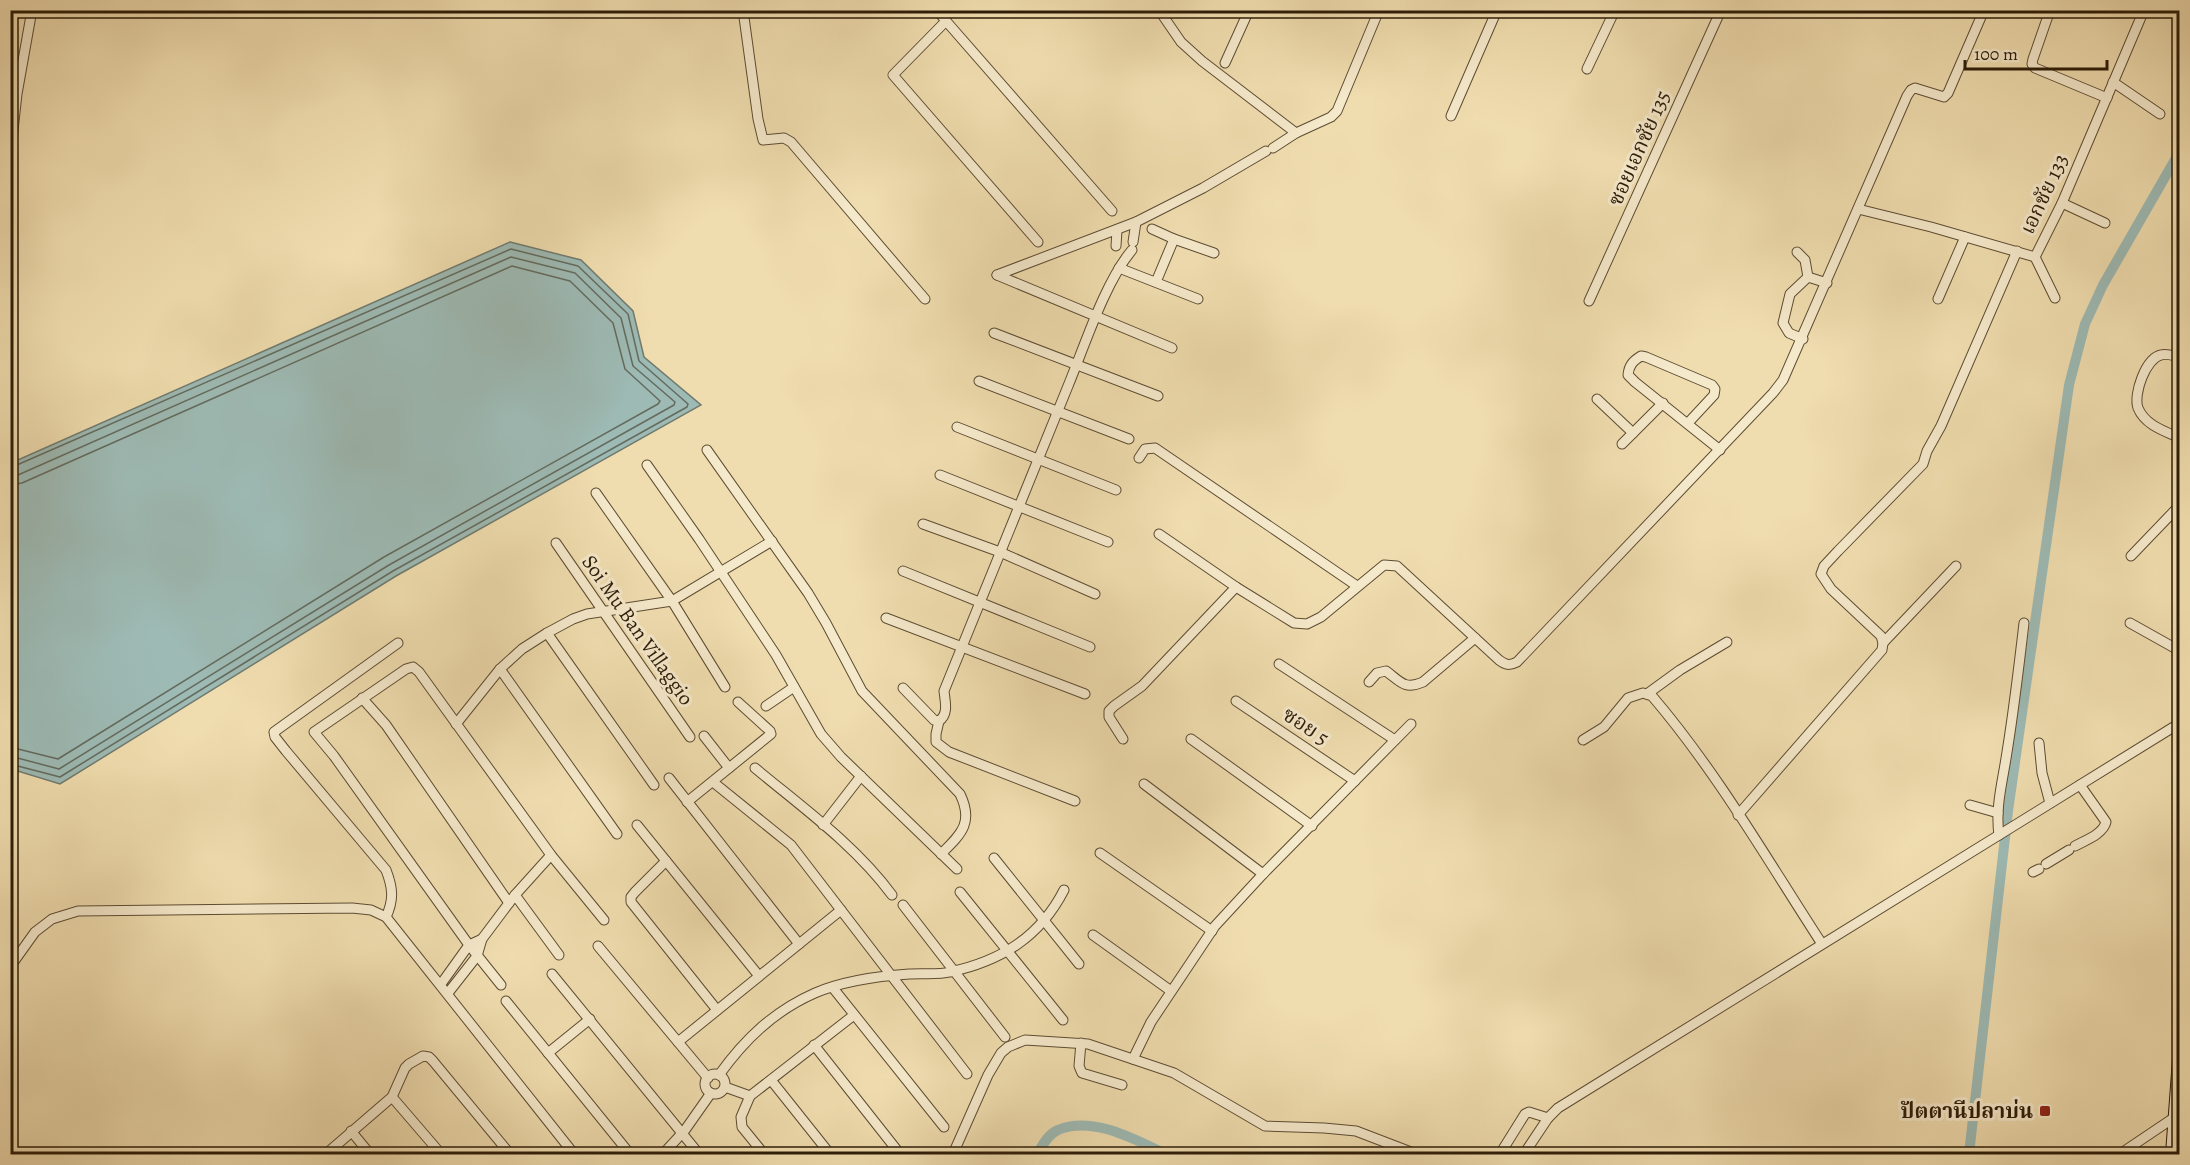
<svg xmlns="http://www.w3.org/2000/svg" width="2190" height="1165" font-family="Alegreya,'Noto Serif Thai',serif">
<style>
.water{fill:#9dbab4;stroke:#707b6f;stroke-width:1.5}
.lines{fill:none;stroke-linecap:round;stroke-linejoin:round}
.shore{stroke:#646b5e;stroke-width:1.5}
.canal{stroke:#9dbab4;stroke-width:10}
.street-casing{stroke:#5d4c32;stroke-width:11}
.secondary-casing{stroke:#2c1c08;stroke-width:16}
.street{stroke:#f5e9cb;stroke-width:9}
.secondary{stroke:#f5e9cb;stroke-width:14}
.poi-dot{fill:#8f2418;stroke:#f5e9cb;stroke-width:2}
.labels{text-anchor:middle;stroke-width:6;stroke-linejoin:round;paint-order:stroke}
.street-label{font-size:21px;fill:#2c1c08;stroke:#f5e9cb}
.poi-label{font-size:21px;font-weight:bold;fill:#2c1c08;stroke:#f5e9cb;text-anchor:end}
</style>
<rect width="100%" height="100%" fill="#f0ddaf"/>
<filter id="stains"><feTurbulence type="fractalNoise" baseFrequency=".00333" numOctaves="4"/><feColorMatrix values="0 0 0 0 .2 0 0 0 0 .09 0 0 0 0 .02 0 0 0 .5 -.17"/></filter>
<radialGradient id="worn" r=".72"><stop offset=".6" stop-color="#630" stop-opacity="0"/><stop offset="1" stop-color="#630" stop-opacity=".3"/></radialGradient>
<polygon class="water" points="510,242 581,260 633,311 644,357 701,405 396,576 60,784 11,769 11,463"/>
<g class="lines">
<g class="shore">
<polyline points="10,468 511,249 578,266 628,314 639,361 688,404 687,407 393,571 60,777 10,764"/>
<polyline points="10,476 18,475 511,257 575,273 621,318 633,366 675,402 674,405 389,565 59,769 10,756"/>
<polyline points="10,485 22,483 512,266 570,281 613,323 625,369 660,401 658,404 384,557 58,759 10,747"/>
</g>
<g class="canal">
<path d="M1037,1154c5,-8 11,-20 21,-24 34,-15 78,10 108,24"/>
<polyline points="1969,1154 2008,811 2069,385 2085,324 2103,285 2180,151"/>
</g>
<defs>
<g id="street">
<polyline points="743,10 758,119 763,140 784,138 791,142 925,299"/>
<polyline points="937,10 946,21"/>
<polyline points="1159,10 1181,42 1202,61 1296,133"/>
<polyline points="2049,13 2033,59 2032,64 2035,68 2107,98"/>
<polyline points="1225,63 1249,10"/>
<polyline points="1587,69 1615,10"/>
<polyline points="2113,82 2160,114"/>
<polyline points="1451,116 1497,10"/>
<polyline points="1273,148 1296,133 1331,117 1337,111 1379,10"/>
<polyline points="10,158 17,94 32,10"/>
<polyline points="2062,203 2105,223"/>
<polyline points="1858,209 1931,227 2035,257"/>
<polyline points="1152,229 1174,239"/>
<polyline points="1038,242 893,75 946,21 1112,211"/>
<polyline points="1133,242 1136,222"/>
<polyline points="1116,246 1117,230"/>
<polyline points="1797,252 1805,260 1808,277"/>
<polyline points="2035,257 2062,203 2144,10"/>
<polyline points="2035,257 2055,298"/>
<polyline points="1119,268 1198,299"/>
<polyline points="997,275 1136,222 1203,188 1266,151"/>
<polyline points="997,275 1172,348"/>
<polyline points="1156,282 1174,239 1214,253"/>
<polyline points="1938,299 1965,237"/>
<polyline points="1589,301 1721,10"/>
<polyline points="994,333 1158,396"/>
<polyline points="1803,339 1789,333 1783,323 1790,294 1808,277 1827,283"/>
<path d="M2180,357c-6,-1 -14,-4 -19,-2 -15,3 -28,39 -23,53 7,17 26,23 42,30"/>
<polyline points="979,381 1129,439"/>
<polyline points="1597,399 1633,433 1663,403"/>
<path d="M1688,423l26,-28 1,-6 -3,-4 -66,-28 -5,-1c-8,5 -12,9 -13,19l7,7 85,68"/>
<polyline points="957,427 1116,490"/>
<polyline points="1622,444 1633,433"/>
<path d="M707,450l101,143 18,30 36,68 98,103c14,29 1,40 -19,60"/>
<polyline points="1139,458 1145,449 1155,448 1357,586"/>
<polyline points="647,465 699,539 776,655 821,734 841,757 957,869"/>
<polyline points="940,475 1108,542"/>
<polyline points="596,493 672,601 725,687"/>
<polyline points="923,524 1000,552 1095,594"/>
<path d="M1159,534l77,53 58,36 13,1 14,-7 63,-52 13,1 102,94c7,5 10,6 18,2l256,-269 10,-13 124,-284 4,-6 4,-2 29,9 4,-4 36,-83"/>
<polyline points="556,543 690,737"/>
<polyline points="2131,556 2180,505"/>
<polyline points="903,571 1090,647"/>
<polyline points="886,618 1085,694"/>
<polyline points="2130,623 2180,651"/>
<polyline points="547,633 654,785"/>
<polyline points="1883,643 1956,566"/>
<polyline points="1279,664 1395,740"/>
<polyline points="500,669 617,834"/>
<path d="M1369,682l8,-9 9,-2c15,11 18,19 37,11l52,-44"/>
<path d="M903,688l31,32 5,1c10,-7 6,-20 5,-30 41,-102 82,-204 124,-305 17,-41 37,-104 64,-136"/>
<polyline points="1647,694 1680,670 1727,642"/>
<polyline points="362,698 386,725 509,903"/>
<polyline points="1236,701 1355,781"/>
<polyline points="766,706 794,687"/>
<polyline points="939,721 936,734 936,742 949,752 1075,801"/>
<polyline points="456,724 500,669 522,649 547,633 573,619 587,614 672,601 772,541"/>
<polyline points="704,736 729,768"/>
<polyline points="1123,739 1109,717 1109,711 1114,706 1142,686 1236,587"/>
<polyline points="1191,739 1312,826"/>
<path d="M1583,740l21,-13 24,-29 15,-5 9,3c65,76 116,165 170,248"/>
<polyline points="2039,743 2042,773 2050,803"/>
<path d="M755,768c48,40 100,77 137,127"/>
<polyline points="669,778 799,944"/>
<polyline points="713,782 791,845 967,1074"/>
<polyline points="1144,784 1263,874"/>
<polyline points="687,802 771,734 770,731 738,702"/>
<polyline points="1970,805 1998,813"/>
<polyline points="1738,815 1882,650 1883,643 1881,636 1831,589 1821,574 1824,566 1838,551 1923,464 1927,451 1941,426 2017,251"/>
<polyline points="637,825 759,976"/>
<polyline points="823,825 861,776"/>
<path d="M1999,835c-4,-28 4,-55 8,-83 7,-43 12,-86 17,-129"/>
<path d="M2075,846c11,-6 28,-12 31,-24l-26,-37"/>
<polyline points="1100,853 1212,931"/>
<polyline points="994,858 1079,964"/>
<polyline points="666,861 635,892 631,897 631,902 717,1010"/>
<polyline points="2046,864 2069,850"/>
<polyline points="2033,872 2039,869"/>
<polyline points="960,892 1063,1020"/>
<polyline points="515,895 559,955"/>
<polyline points="903,905 1005,1037"/>
<path d="M386,917c8,-17 7,-29 0,-47l-100,-119 -11,-14 -1,-5 124,-89"/>
<polyline points="1093,935 1171,991"/>
<polyline points="482,939 515,895 551,855"/>
<polyline points="598,946 708,1078"/>
<polyline points="10,967 35,932 52,919 78,911 352,908 371,910 386,917 574,1154"/>
<polyline points="552,974 699,1154"/>
<polyline points="441,984 469,945 482,939 477,956 448,993"/>
<polyline points="501,985 469,945 334,756 314,732 406,669 413,667 419,672 551,855 604,920"/>
<polyline points="833,988 944,1127"/>
<polyline points="506,1001 630,1154"/>
<polyline points="678,1042 841,910"/>
<polyline points="1081,1043 1079,1066 1082,1073 1122,1085"/>
<polyline points="814,1045 900,1154"/>
<polyline points="548,1053 590,1019"/>
<polyline points="1133,1059 1151,1022 1215,926 1263,874 1411,724"/>
<circle cx="715" cy="1084" r="10"/>
<path d="M719,1075c26,-36 55,-64 96,-82 28,-12 64,-17 94,-19 13,-1 29,1 41,-2 51,-11 90,-35 114,-82"/>
<polyline points="771,1080 830,1154"/>
<polyline points="725,1087 750,1096 854,1015"/>
<polyline points="750,1096 741,1117 742,1127 764,1154"/>
<polyline points="392,1097 441,1154"/>
<polyline points="351,1131 370,1154"/>
<polyline points="326,1154 392,1097 405,1068 409,1064 423,1056 429,1057 433,1061 510,1154"/>
<polyline points="663,1154 685,1130 711,1093"/>
<polyline points="953,1154 988,1075 1001,1053 1008,1047 1025,1040 1088,1044 1174,1073 1265,1126 1324,1128 1356,1131 1416,1154"/>
<polyline points="1500,1154 1525,1114 1529,1112 1548,1118"/>
<polyline points="1524,1154 1548,1118 1558,1108 2180,723"/>
<polyline points="2120,1154 2175,1117"/>
</g>
<polyline id="secondary" points="2173,1154 2180,1059"/>
</defs>
<use href="#street" class="street-casing"/>
<use href="#secondary" class="secondary-casing"/>
<use href="#street" class="street"/>
<use href="#secondary" class="secondary"/>
</g>
<rect class="poi-dot" x="2039" y="1105" width="12" height="12" rx="3"/>
<g class="labels">
<g class="street-label">
<text transform="translate(1639 148) rotate(-66)" y="7">ซอยเอกชัย 135</text>
<text transform="translate(2044 194) rotate(-65)" y="7">เอกชัย 133</text>
<text transform="translate(638 630) rotate(55)" y="7">Soi Mu Ban Villaggio</text>
<text transform="translate(1306 726) rotate(34)" y="7">ซอย 5</text>
</g>
<g class="poi-label">
<text x="2033" y="1118">ปัตตานีปลาบ่น</text>
</g>
</g>
<rect width="2190" height="1165" fill="none" stroke="#f0ddaf" stroke-width="36"/>
<rect x="12" y="12" width="2166" height="1141" fill="none" stroke="#2c1c08" stroke-width="3"/>
<rect x="18" y="18" width="2154" height="1129" fill="none" stroke="#2c1c08" stroke-width="1.5"/>
<path d="M1965 60v9h142v-9" fill="none" stroke="#2c1c08" stroke-width="3"/>
<text x="1974" y="60" font-size="18" fill="#2c1c08" stroke="#f5e9cb" stroke-width="4.5" paint-order="stroke">100 m</text>
<rect width="100%" height="100%" filter="url(#stains)"/>
<rect width="100%" height="100%" fill="url(#worn)"/>
</svg>
